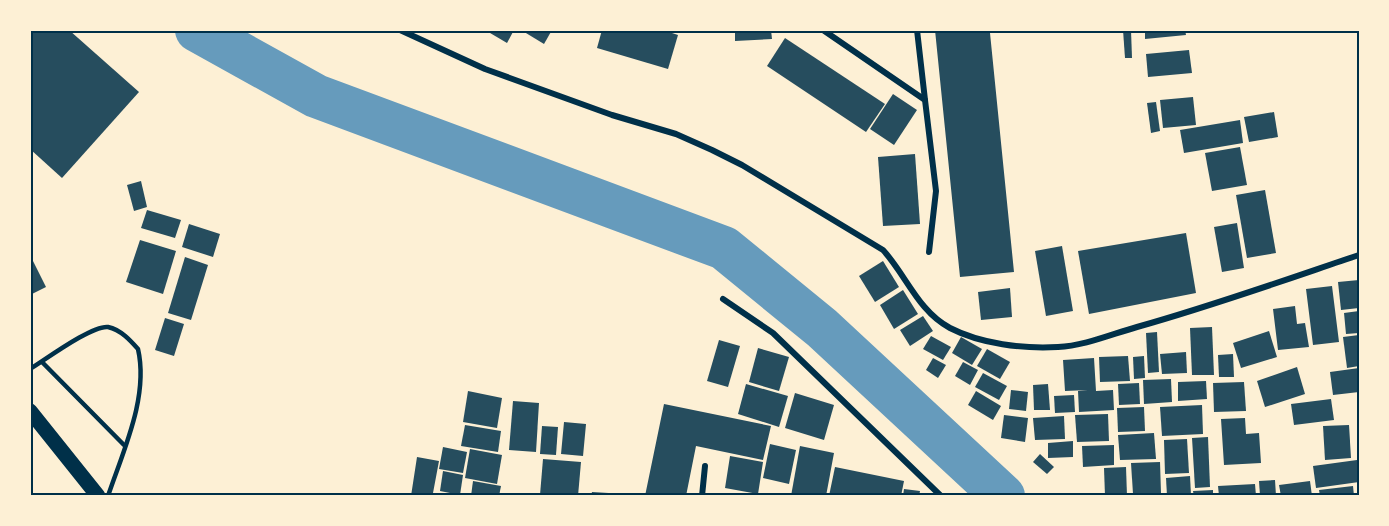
<svg xmlns="http://www.w3.org/2000/svg" width="1389" height="526" font-family="'Alegreya Sans',sans-serif">
<style>
.lines{fill:none;stroke-linecap:round;stroke-linejoin:round}
.river{stroke:#669bbc;stroke-width:44}
.building{fill:#264d5e}
.service{stroke:#003049;stroke-width:4.5}
.minor{stroke:#003049;stroke-width:6}
.primary{stroke:#003049;stroke-width:15}
.neatline{fill:none;stroke:#003049;stroke-width:2}
</style>
<rect width="100%" height="100%" fill="#fdf0d5"/>
<g class="lines">
<polyline class="river" points="197,30 316,96 724,248 822,328 1003,496"/>
</g>
<g class="building">
<polygon points="30,30 69,30 139,92 62,178 30,149"/>
<polygon points="485,30 514,30 507,43"/>
<polygon points="521,30 552,30 544,44"/>
<polygon points="602,30 663,30 678,35 668,69 597,48"/>
<polygon points="735,30 771,30 772,39 735,41"/>
<polygon points="935,30 1006,30 990,33 1014,272 960,277"/>
<polygon points="1123,30 1131,30 1132,58 1125,58"/>
<polygon points="1145,30 1185,30 1186,35 1145,39"/>
<polygon points="785,38 885,104 866,132 767,66"/>
<polygon points="1189,50 1192,73 1148,77 1146,54"/>
<polygon points="893,94 917,110 894,145 870,129"/>
<polygon points="1193,97 1196,125 1163,128 1160,100"/>
<polygon points="1156,102 1160,131 1151,133 1147,103"/>
<polygon points="1274,112 1278,137 1249,142 1244,117"/>
<polygon points="1240,120 1243,143 1184,153 1180,130"/>
<polygon points="1240,147 1247,185 1212,191 1205,153"/>
<polygon points="915,154 920,224 883,226 878,157"/>
<polygon points="141,181 147,207 134,211 127,185"/>
<polygon points="1265,190 1276,253 1247,258 1236,195"/>
<polygon points="147,210 181,220 175,238 141,228"/>
<polygon points="1237,223 1244,268 1222,272 1214,227"/>
<polygon points="189,224 220,234 213,257 182,247"/>
<polygon points="1186,233 1196,293 1089,314 1078,251"/>
<polygon points="140,240 176,251 163,294 126,282"/>
<polygon points="1062,246 1073,311 1046,316 1035,251"/>
<polygon points="30,255 46,287 30,295"/>
<polygon points="185,257 208,265 191,320 168,313"/>
<polygon points="883,261 899,287 875,302 859,276"/>
<polygon points="1359,280 1359,308 1341,310 1338,282"/>
<polygon points="1332,286 1339,342 1313,345 1306,289"/>
<polygon points="1010,288 1012,317 981,320 978,292"/>
<polygon points="903,290 918,314 894,329 880,305"/>
<polygon points="1295,306 1297,324 1305,323 1309,347 1278,350 1273,309"/>
<polygon points="1359,311 1359,333 1346,334 1344,313"/>
<polygon points="923,316 933,331 910,346 900,330"/>
<polygon points="165,318 184,324 174,356 155,350"/>
<polygon points="1212,327 1214,375 1192,375 1190,328"/>
<polygon points="1269,331 1277,357 1241,368 1233,343"/>
<polygon points="1157,332 1159,372 1148,373 1146,333"/>
<polygon points="1359,335 1359,366 1347,368 1343,337"/>
<polygon points="931,336 951,347 943,360 923,349"/>
<polygon points="961,337 982,349 972,365 952,353"/>
<polygon points="719,340 740,346 728,387 707,381"/>
<polygon points="758,348 789,357 779,391 749,382"/>
<polygon points="987,349 1010,362 1000,379 977,366"/>
<polygon points="1186,352 1187,373 1162,374 1160,354"/>
<polygon points="1233,354 1234,377 1219,377 1218,355"/>
<polygon points="1128,356 1130,381 1100,382 1099,357"/>
<polygon points="1144,356 1145,378 1134,379 1133,357"/>
<polygon points="933,358 946,365 938,378 926,370"/>
<polygon points="1094,358 1096,391 1113,390 1114,410 1079,412 1078,391 1088,390 1065,391 1063,360"/>
<polygon points="963,362 978,370 970,385 955,376"/>
<polygon points="1297,367 1305,394 1265,407 1257,381"/>
<polygon points="1359,368 1359,392 1333,395 1330,372"/>
<polygon points="983,373 1007,386 999,400 975,387"/>
<polygon points="1171,379 1172,402 1144,404 1143,380"/>
<polygon points="1206,381 1207,399 1178,401 1178,382"/>
<polygon points="1244,382 1246,411 1214,412 1213,383"/>
<polygon points="1139,383 1140,404 1119,405 1118,384"/>
<polygon points="746,384 788,396 779,427 738,414"/>
<polygon points="1048,384 1050,410 1034,410 1033,385"/>
<polygon points="1011,390 1028,392 1026,411 1009,409"/>
<polygon points="468,391 502,398 497,428 463,422"/>
<polygon points="976,391 1001,406 993,420 968,405"/>
<polygon points="795,393 834,405 824,440 785,428"/>
<polygon points="1074,395 1075,412 1055,413 1054,396"/>
<polygon points="1331,399 1334,420 1294,425 1291,404"/>
<polygon points="513,401 539,403 536,452 509,450"/>
<polygon points="664,404 771,426 763,460 696,446 686,496 645,496"/>
<polygon points="1202,405 1203,434 1162,436 1160,407"/>
<polygon points="1144,407 1145,431 1118,432 1117,408"/>
<polygon points="1108,414 1109,441 1077,442 1075,415"/>
<polygon points="1004,415 1028,418 1025,442 1001,438"/>
<polygon points="1064,416 1065,439 1035,440 1033,418"/>
<polygon points="1245,418 1246,434 1259,433 1261,463 1224,465 1221,419"/>
<polygon points="564,422 586,424 583,456 561,454"/>
<polygon points="465,425 501,431 498,452 461,446"/>
<polygon points="1349,425 1351,458 1325,460 1323,426"/>
<polygon points="542,426 558,427 556,455 540,454"/>
<polygon points="1154,433 1156,459 1120,460 1118,435"/>
<polygon points="1208,437 1210,487 1195,488 1192,438"/>
<polygon points="1187,439 1189,473 1165,474 1164,440"/>
<polygon points="1073,441 1073,457 1048,458 1048,443"/>
<polygon points="770,444 796,450 789,484 763,478"/>
<polygon points="1114,445 1114,465 1083,467 1082,446"/>
<polygon points="800,446 834,453 826,496 791,496"/>
<polygon points="443,447 467,452 463,473 439,469"/>
<polygon points="470,449 502,455 497,484 465,478"/>
<polygon points="1040,454 1054,467 1047,474 1033,462"/>
<polygon points="730,456 763,462 758,494 725,488"/>
<polygon points="417,457 439,461 433,493 441,496 411,496"/>
<polygon points="543,459 581,462 578,496 540,495"/>
<polygon points="1357,460 1359,482 1316,488 1313,466"/>
<polygon points="1160,462 1161,493 1133,494 1131,463"/>
<polygon points="835,467 904,481 901,496 829,496"/>
<polygon points="1126,467 1127,496 1105,496 1104,468"/>
<polygon points="443,471 463,475 460,495 440,491"/>
<polygon points="1190,476 1191,495 1167,496 1166,478"/>
<polygon points="1275,480 1276,496 1260,496 1259,481"/>
<polygon points="473,481 501,486 499,496 471,496"/>
<polygon points="1310,481 1312,496 1281,496 1279,485"/>
<polygon points="1255,484 1256,496 1219,496 1218,486"/>
<polygon points="1353,486 1354,496 1320,496 1319,490"/>
<polygon points="904,489 920,491 919,496 903,496"/>
<polygon points="1213,490 1213,496 1194,496 1193,491"/>
<polygon points="592,492 625,494 625,496 591,496"/>
</g>
<g class="lines">
<g class="service">
<polyline points="42,362 124,445"/>
<path d="M30,369c15,-9 62,-44 78,-42 13,3 22,13 30,22 11,48 -15,102 -30,147"/>
</g>
<g class="minor">
<path d="M400,30l85,39 127,46 64,19 36,16 30,15 141,85c23,25 35,61 67,78 31,16 73,21 108,19 26,-1 54,-13 79,-20 75,-21 148,-47 222,-72"/>
<polyline points="823,30 925,100 936,191 929,252"/>
<polyline points="917,30 925,100"/>
<polyline points="723,299 773,333 941,496"/>
<polyline points="702,496 705,466"/>
</g>
<polyline class="primary" points="30,411 98,496"/>
</g>
<rect width="1389" height="526" fill="none" stroke="#fdf0d5" stroke-width="63"/>
<rect x="32" y="32" width="1326" height="462" class="neatline"/>
</svg>
